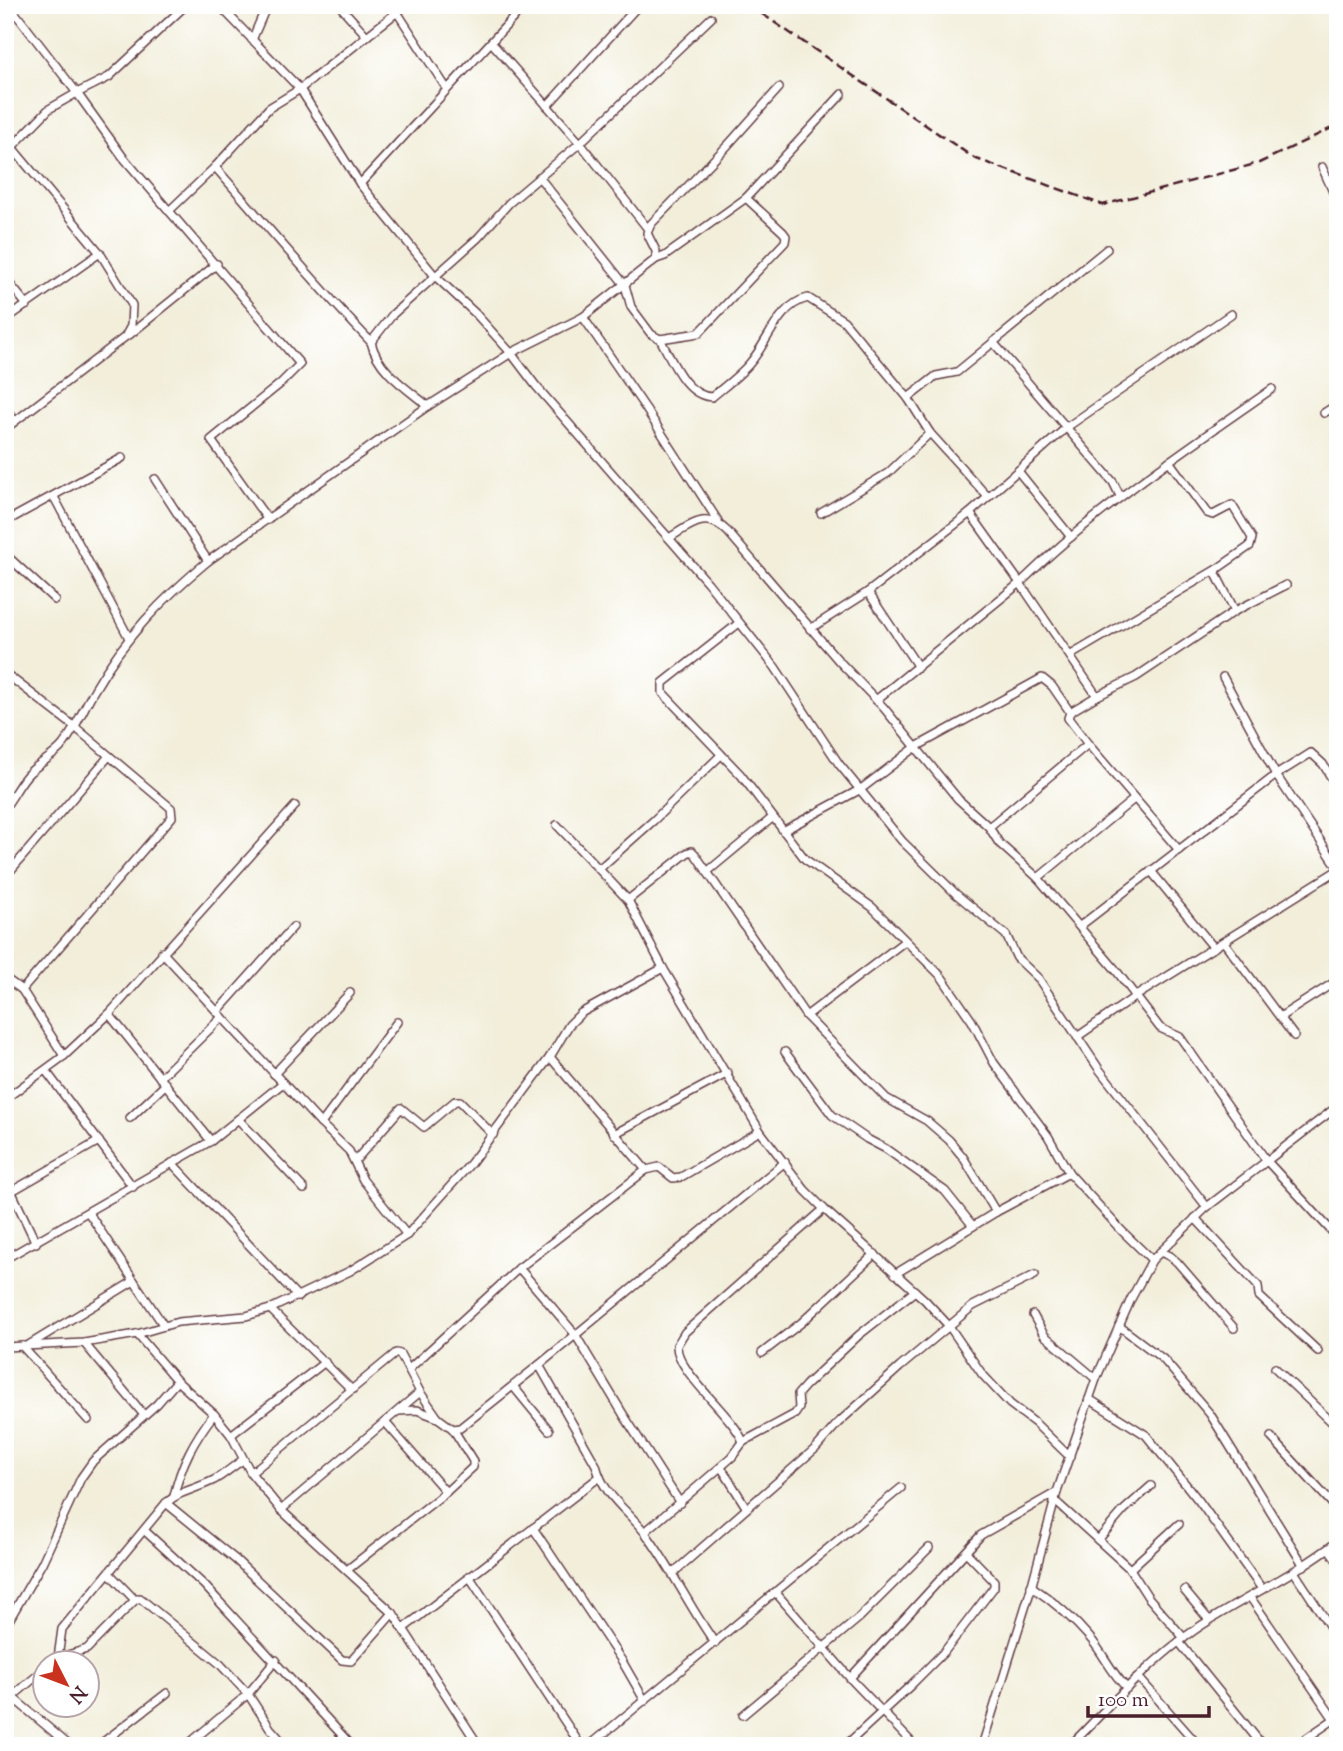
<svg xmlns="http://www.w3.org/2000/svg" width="1343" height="1751" font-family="'Sorts Mill Goudy',serif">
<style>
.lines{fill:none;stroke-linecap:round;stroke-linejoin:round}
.minor-casing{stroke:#633e45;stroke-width:10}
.minor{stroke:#fff;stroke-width:7}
.rail{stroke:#4a1f2b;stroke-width:2.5;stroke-dasharray:10 5;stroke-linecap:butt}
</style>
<rect width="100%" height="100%" fill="#fff"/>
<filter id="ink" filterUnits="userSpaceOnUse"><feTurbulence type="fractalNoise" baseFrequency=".0143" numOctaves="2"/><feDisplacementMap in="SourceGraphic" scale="14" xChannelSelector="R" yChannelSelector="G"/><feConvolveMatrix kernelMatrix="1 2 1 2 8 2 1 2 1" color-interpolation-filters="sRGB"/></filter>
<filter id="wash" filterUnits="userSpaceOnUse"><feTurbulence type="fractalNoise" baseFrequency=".00686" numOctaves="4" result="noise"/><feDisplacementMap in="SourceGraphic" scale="28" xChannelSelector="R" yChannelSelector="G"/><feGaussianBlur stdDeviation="1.57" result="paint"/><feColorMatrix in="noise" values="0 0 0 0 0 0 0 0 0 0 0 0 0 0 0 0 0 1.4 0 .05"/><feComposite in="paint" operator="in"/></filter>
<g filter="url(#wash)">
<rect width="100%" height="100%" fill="#f2eeda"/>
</g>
<g filter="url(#ink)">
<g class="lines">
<defs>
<g id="minor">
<polyline points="9,5 77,93 49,109 12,147"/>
<polyline points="186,5 109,77 77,93 123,157 300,364 280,384 211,440 268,520"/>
<polyline points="219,5 300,89 360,184 435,276 476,314 511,353 536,386 708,583 775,667 839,764 902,841 956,894 1006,935 1017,958 1038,978 1099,1069 1207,1207"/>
<polyline points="339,5 367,36"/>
<polyline points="397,12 447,89"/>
<polyline points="252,40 267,5"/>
<polyline points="491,42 580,143 648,229"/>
<polyline points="547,106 637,7"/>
<polyline points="5,139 100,253 132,305 131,326 125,337 5,429"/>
<path d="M215,167c52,59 102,119 156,175"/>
<polyline points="1322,167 1338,203"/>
<polyline points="539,177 625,285 631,307 651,334 660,339 699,333 785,242 786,236 783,232 746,198"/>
<polyline points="360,184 515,16"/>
<polyline points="169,211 215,167 269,108 300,89 406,5"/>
<polyline points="656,259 665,256 746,198 842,94"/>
<polyline points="5,278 27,305"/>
<polyline points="583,317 656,259 656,251 647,233 651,224 728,145 779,88"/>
<polyline points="5,320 100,253"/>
<polyline points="129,335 217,264"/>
<path d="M660,339c12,21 25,57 52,58 13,-11 28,-22 38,-34 19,-22 28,-58 58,-65l36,23 64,77 22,35 58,64"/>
<polyline points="993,342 1113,482 1120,496"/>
<polyline points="908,398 936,376 957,372 1107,249"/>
<path d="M428,406c-22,-18 -50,-35 -57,-64l22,-28 85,-76 31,-35 71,-60 131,-125"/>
<polyline points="5,409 15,421"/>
<polyline points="1324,413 1338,404"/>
<polyline points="1169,461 1207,513 1213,515 1232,505 1252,538 1250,546 1217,569 1216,574 1235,611"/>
<polyline points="1018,471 1071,537"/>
<polyline points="155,479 208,561"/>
<polyline points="54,497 129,638"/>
<polyline points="821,513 888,473 930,433"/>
<polyline points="5,522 122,458"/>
<path d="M669,538c22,-13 37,-28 59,-6l110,128 46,48 74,91 31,28 10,16 39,35 77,91 45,59 20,9 86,123 72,78"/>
<polyline points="5,554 55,600"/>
<polyline points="868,592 918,667"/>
<polyline points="739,623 663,683 663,693 741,775 805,859 872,907 941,976 972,1021 994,1063 1048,1136 1069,1173 1122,1231 1152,1260"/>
<polyline points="810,629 868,592 970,513 1067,427 1231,314"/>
<polyline points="1071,655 1217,569"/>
<polyline points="5,673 75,727 171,808 172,817 22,990 64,1056"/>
<polyline points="1223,677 1276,775 1338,867"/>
<path d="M1097,696l-77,-113c77,-75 165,-133 252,-194"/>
<polyline points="876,700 1020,583 970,513"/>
<polyline points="1070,712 1097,696 1136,677 1235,611 1286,585"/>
<polyline points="1088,744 1179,850"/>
<path d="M5,807c9,-11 15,-26 25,-35 11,-10 24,-16 33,-27 13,-17 21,-38 32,-56 30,-52 67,-90 113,-128l220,-155 83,-53 72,-36 63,92 72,112"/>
<polyline points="557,825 628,900 663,968 760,1131 805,1190 824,1209 925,1300 949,1326 982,1374 1010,1404 1035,1423 1070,1457"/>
<polyline points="783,831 861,789 916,747 1042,678 1052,686 1070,712 1068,718 1088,744 989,827"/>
<polyline points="600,868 653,821 721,755"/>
<polyline points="1151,871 1214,948"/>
<polyline points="707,872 772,818"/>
<polyline points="5,877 109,756"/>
<polyline points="1038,878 1134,799"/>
<polyline points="628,900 687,853 692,851 695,854 806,1016 886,1098 927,1121 949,1140 963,1157 996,1212"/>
<polyline points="1080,926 1276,775 1311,753 1323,764 1338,789"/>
<polyline points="1224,942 1294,1036"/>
<polyline points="162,952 321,1124 349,1151 363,1180 407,1235"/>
<polyline points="5,978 22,990"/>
<polyline points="217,1012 293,927"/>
<polyline points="109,1014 211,1141"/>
<polyline points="806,1016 905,941"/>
<polyline points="1280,1017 1338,980"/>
<polyline points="1077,1037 1136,996 1338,870"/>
<polyline points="785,1052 832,1115 867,1139 886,1149 945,1191 973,1226"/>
<polyline points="550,1057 646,1170"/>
<polyline points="46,1071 133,1187"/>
<polyline points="274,1074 350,993"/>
<polyline points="160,1078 222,1017"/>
<polyline points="5,1099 64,1056 109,1014 295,806"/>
<polyline points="1330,1112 1338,1121"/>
<polyline points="130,1118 166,1084"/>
<polyline points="238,1119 304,1189"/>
<polyline points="321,1124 397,1022"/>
<polyline points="614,1134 728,1073"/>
<polyline points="355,1161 401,1108 424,1127 455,1101 460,1101 493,1135"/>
<polyline points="172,1163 298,1297"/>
<polyline points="5,1178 36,1243"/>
<polyline points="12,1191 99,1141"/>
<polyline points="88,1212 164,1326"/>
<polyline points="1195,1218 1258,1286 1259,1296 1318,1351"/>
<polyline points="1160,1252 1170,1256 1177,1262 1234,1328"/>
<polyline points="5,1259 211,1141 283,1083"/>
<polyline points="519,1268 575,1334 623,1414 680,1503"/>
<polyline points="895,1274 996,1212 1069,1173"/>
<polyline points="270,1309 352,1390"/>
<polyline points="1033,1315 1044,1335 1096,1379"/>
<polyline points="1119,1326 1163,1359 1210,1414 1304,1566"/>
<polyline points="137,1334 177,1381 214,1414 231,1435 251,1473 281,1510 393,1613 479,1746"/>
<polyline points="84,1343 144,1415"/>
<polyline points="22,1346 88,1420"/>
<polyline points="27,1346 134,1281"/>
<polyline points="5,1347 84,1343 137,1334 178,1322 246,1316 270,1309 350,1271 407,1235 471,1163 550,1057 569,1025 581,1013 663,968"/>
<polyline points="762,1353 801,1323 875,1254"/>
<path d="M539,1365l57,100c8,32 31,44 50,69 26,35 44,74 69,109"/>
<polyline points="1275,1368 1338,1428"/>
<polyline points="409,1369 519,1268 646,1170 659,1167 673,1178 681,1177 760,1131"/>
<polyline points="513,1386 549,1430"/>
<polyline points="1089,1399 1146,1435 1199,1501 1262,1589"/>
<polyline points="399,1411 417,1410 438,1418"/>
<polyline points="385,1422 446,1492"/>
<polyline points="453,1429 460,1428 539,1365 785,1162"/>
<polyline points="231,1435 325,1362"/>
<polyline points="1271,1437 1338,1510"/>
<path d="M743,1442c-8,-25 -68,-71 -66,-97l8,-13 139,-123"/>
<polyline points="721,1467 746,1507"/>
<polyline points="251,1473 396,1353 400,1354 420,1392 438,1418 453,1429 473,1461 473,1467 446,1492 347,1570"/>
<path d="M174,1496c7,-32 20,-56 40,-82"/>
<polyline points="1054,1500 1130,1569 1148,1597 1184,1638"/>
<polyline points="166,1503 236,1560 342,1660 351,1661 393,1613"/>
<polyline points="281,1510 420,1392"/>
<polyline points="533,1528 622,1661 645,1701"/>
<polyline points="145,1531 204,1585 352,1746"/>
<polyline points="645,1532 732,1457 743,1442 795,1414 799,1408 798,1394 806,1385 859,1335 915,1291"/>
<polyline points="1098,1540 1124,1510 1151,1486"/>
<polyline points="1329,1549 1338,1562"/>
<polyline points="1130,1569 1179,1524"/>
<polyline points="109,1573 135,1600"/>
<polyline points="673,1573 816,1448 838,1423 900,1367 973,1306 1035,1275"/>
<polyline points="1295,1573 1338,1639"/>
<polyline points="469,1576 581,1746"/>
<path d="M1031,1586c22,15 42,32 59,52 14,16 21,35 37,50"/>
<polyline points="1184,1590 1209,1620"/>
<polyline points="776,1593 850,1678 915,1746"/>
<polyline points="1250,1597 1338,1725"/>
<polyline points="5,1627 42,1563 81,1478 93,1461 157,1404 177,1381"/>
<polyline points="404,1628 598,1478"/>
<polyline points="1179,1642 1263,1746"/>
<path d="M58,1658l4,-29 104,-126c15,-13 31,-14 48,-23 10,-5 19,-14 29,-20"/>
<polyline points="51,1664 58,1658 87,1649 135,1600 140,1598 220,1664 248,1694 270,1728 286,1746"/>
<polyline points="850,1678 981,1535 1057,1492"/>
<polyline points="1139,1678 1199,1746"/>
<polyline points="5,1691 70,1746"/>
<polyline points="12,1697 46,1668"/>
<polyline points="743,1715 859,1618 929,1548"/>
<polyline points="98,1746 167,1693"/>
<polyline points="186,1746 248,1694 276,1660"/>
<polyline points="589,1746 901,1488"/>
<polyline points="845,1746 910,1686 944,1652 994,1587 994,1581 966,1552"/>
<polyline points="982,1746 1030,1592 1057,1492 1096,1379 1131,1299 1152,1260 1207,1207 1338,1106"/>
<path d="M1070,1746c42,-43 89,-95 140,-126 43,-27 87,-47 128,-79"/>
<polyline points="1295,1746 1333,1720"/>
</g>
</defs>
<use href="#minor" class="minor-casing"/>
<use href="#minor" class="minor"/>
<polyline class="rail" points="749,5 974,158 1103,205 1259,163 1338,125"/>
</g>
</g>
<rect width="1343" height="1751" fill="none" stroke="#fff" stroke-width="28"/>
<g transform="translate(66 1684) rotate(132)"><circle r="33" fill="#ffffff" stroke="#b7a5aa" stroke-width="2"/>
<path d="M0-5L12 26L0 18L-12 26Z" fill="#c8321e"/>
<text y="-10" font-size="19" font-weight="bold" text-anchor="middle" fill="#4a1f2b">N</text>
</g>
<path d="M1088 1706v10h121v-10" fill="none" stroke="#4a1f2b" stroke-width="3.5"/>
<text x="1098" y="1706" font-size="21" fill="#4a1f2b" stroke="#ffffff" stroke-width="5" paint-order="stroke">100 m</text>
</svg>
